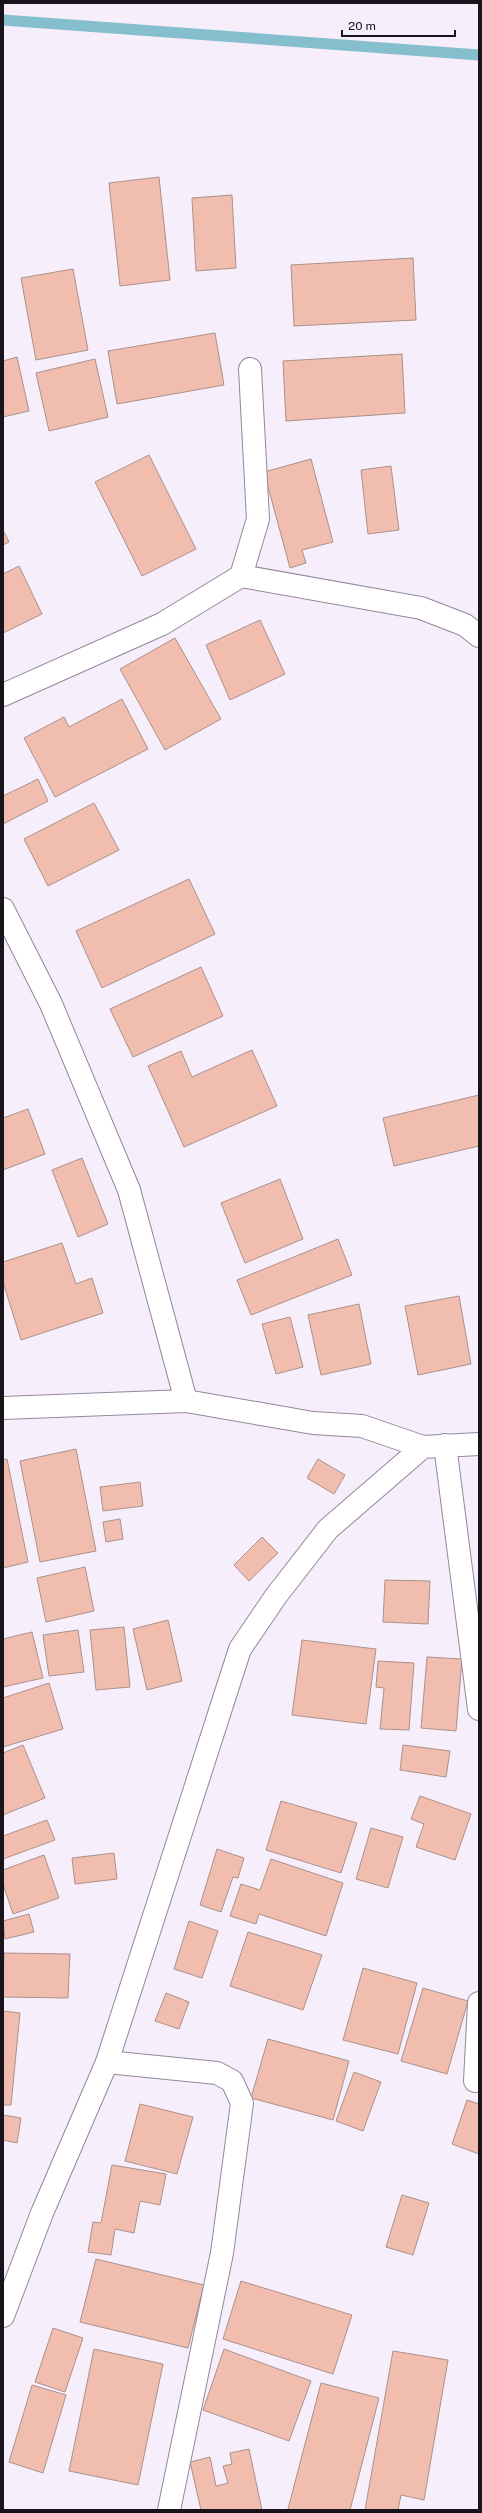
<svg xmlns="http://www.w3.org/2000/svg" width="482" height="2513" font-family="'Public Sans',sans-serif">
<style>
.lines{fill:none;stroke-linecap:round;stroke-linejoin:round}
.stream{stroke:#85becd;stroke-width:11}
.building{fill:#f1bdae;stroke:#ac918a}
.minor-casing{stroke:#94879c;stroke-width:24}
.major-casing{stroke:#94879c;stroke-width:24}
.minor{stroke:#fff;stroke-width:22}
.major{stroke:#fff;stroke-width:22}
</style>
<rect width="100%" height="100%" fill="#f7eefc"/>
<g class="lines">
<polyline class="stream" points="3,20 479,55"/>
</g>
<g class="building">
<polygon points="159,177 170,280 120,286 109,183"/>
<polygon points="232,195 236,268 196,271 192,198"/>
<polygon points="413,258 416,320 294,326 291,265"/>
<polygon points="73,269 88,350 36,360 21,278"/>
<polygon points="215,333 224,385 117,404 108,351"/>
<polygon points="402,354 405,413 286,421 283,361"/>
<polygon points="17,357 29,411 3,417 3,361"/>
<polygon points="95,359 108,417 49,431 36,373"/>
<polygon points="149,455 196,549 142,576 95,482"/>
<polygon points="311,459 333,542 302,550 306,563 290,568 264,472"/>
<polygon points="391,466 399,530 368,534 361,470"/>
<polygon points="3,530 9,542 3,545"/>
<polygon points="19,566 42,614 3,633 3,574"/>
<polygon points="260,620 285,674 230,700 206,645"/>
<polygon points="175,638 221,719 165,750 120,669"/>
<polygon points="122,699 148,749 55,797 24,738 64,717 69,727"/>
<polygon points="38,779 48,801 3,824 3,796"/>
<polygon points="94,803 119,850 48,886 24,839"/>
<polygon points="189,879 215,934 102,988 76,931"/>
<polygon points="201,967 223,1016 133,1057 110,1009"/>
<polygon points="252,1050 277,1106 184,1147 148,1066 181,1051 192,1077"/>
<polygon points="479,1095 479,1146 394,1166 383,1118"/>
<polygon points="28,1109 45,1154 3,1170 3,1118"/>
<polygon points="82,1158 108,1224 78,1237 52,1170"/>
<polygon points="280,1179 303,1239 245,1263 221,1203"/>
<polygon points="338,1239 352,1275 251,1315 237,1280"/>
<polygon points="62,1243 76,1284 92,1278 103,1313 21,1340 3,1282 3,1262"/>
<polygon points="459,1296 471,1364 418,1375 405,1306"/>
<polygon points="359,1304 371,1364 321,1375 308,1315"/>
<polygon points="290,1317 303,1367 276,1374 262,1324"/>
<polygon points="76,1449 96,1551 40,1562 20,1461"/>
<polygon points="7,1459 28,1562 3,1568 3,1460"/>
<polygon points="318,1459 345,1475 334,1494 307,1478"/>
<polygon points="140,1482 143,1506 103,1511 100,1487"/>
<polygon points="120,1519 123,1539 106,1542 103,1522"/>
<polygon points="262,1537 278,1553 249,1581 234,1565"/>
<polygon points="85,1567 94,1611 46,1622 37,1578"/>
<polygon points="385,1580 430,1581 428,1624 383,1622"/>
<polygon points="168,1620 182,1681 147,1690 133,1629"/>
<polygon points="124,1627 130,1687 96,1690 90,1630"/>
<polygon points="78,1630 84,1672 49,1676 43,1635"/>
<polygon points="32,1632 43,1678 3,1687 3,1639"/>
<polygon points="302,1640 376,1649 366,1724 292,1715"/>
<polygon points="427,1657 462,1659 456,1731 421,1728"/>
<polygon points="378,1661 414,1663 409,1730 380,1729 384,1688 376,1687"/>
<polygon points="49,1683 63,1729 3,1747 3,1698"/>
<polygon points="23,1745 45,1798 3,1815 3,1753"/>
<polygon points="403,1745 450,1751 446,1777 400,1770"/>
<polygon points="420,1796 471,1814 455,1860 416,1847 424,1824 411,1819"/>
<polygon points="281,1801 357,1823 341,1873 266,1850"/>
<polygon points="47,1820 55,1840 3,1859 3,1836"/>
<polygon points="371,1828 403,1837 388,1888 356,1879"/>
<polygon points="217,1849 244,1858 238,1878 233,1877 221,1912 200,1905"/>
<polygon points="114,1853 117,1879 75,1884 72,1858"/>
<polygon points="44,1855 59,1898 13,1914 3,1884 3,1870"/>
<polygon points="271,1859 343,1883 326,1936 259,1914 256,1924 230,1916 241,1884 260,1890"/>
<polygon points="29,1914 34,1932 5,1939 3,1921"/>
<polygon points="189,1921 218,1931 202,1978 174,1969"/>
<polygon points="248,1932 322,1955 303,2010 230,1986"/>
<polygon points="4,1953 70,1954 68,1998 3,1997"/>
<polygon points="363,1968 417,1983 398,2054 343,2040"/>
<polygon points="423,1988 468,2001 447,2074 401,2061"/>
<polygon points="166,1993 189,2002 179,2029 155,2021"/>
<polygon points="3,2011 20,2013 11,2105 3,2105"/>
<polygon points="268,2039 349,2061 333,2120 251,2098"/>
<polygon points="354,2072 381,2082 363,2131 336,2121"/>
<polygon points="467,2100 479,2104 479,2154 452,2144"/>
<polygon points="140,2104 193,2117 177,2174 125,2161"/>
<polygon points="3,2115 21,2118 17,2143 3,2140"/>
<polygon points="112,2165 166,2174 160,2205 140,2201 134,2233 115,2229 111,2255 88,2252 93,2222 101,2223"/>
<polygon points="402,2195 429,2203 413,2255 386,2247"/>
<polygon points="96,2259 204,2285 188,2348 80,2322"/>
<polygon points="241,2281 352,2315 333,2374 223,2339"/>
<polygon points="53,2328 83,2338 65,2392 35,2382"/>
<polygon points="94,2349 163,2364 138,2485 69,2471"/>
<polygon points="224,2349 311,2381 289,2441 203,2410"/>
<polygon points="393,2351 448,2360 424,2500 401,2495 398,2510 365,2510"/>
<polygon points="321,2383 379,2398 350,2510 291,2510 288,2509"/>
<polygon points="32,2385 66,2395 43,2473 9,2462"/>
<polygon points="249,2449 262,2510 201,2510 190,2462 210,2457 216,2486 228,2483 223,2466 232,2464 230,2453"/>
</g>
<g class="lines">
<defs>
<g id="minor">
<polyline points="241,576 258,519 250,369"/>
<polyline points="3,695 162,624 241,576 421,608 465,625 479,636"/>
<polyline points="3,909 51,1004 129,1190 186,1401"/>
<polyline points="3,1408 186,1401 313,1423 362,1426 423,1447"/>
<polyline points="445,1445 479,1709"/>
<polyline points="107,2062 217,2073 232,2081 242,2103 222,2253 169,2510"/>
<polyline points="475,2081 479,2003"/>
</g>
<polyline id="major" points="3,2316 42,2213 107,2062 240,1649 276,1596 328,1529 423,1447 479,1444"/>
</defs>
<use href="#minor" class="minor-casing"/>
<use href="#major" class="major-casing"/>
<use href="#minor" class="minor"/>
<use href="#major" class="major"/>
</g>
<rect width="482" height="2513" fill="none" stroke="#19141c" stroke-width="8"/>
<path d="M342 30v6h113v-6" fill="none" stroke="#19141c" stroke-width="2"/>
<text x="348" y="30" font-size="12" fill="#19141c" stroke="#f7eefc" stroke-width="3" paint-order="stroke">20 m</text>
</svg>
